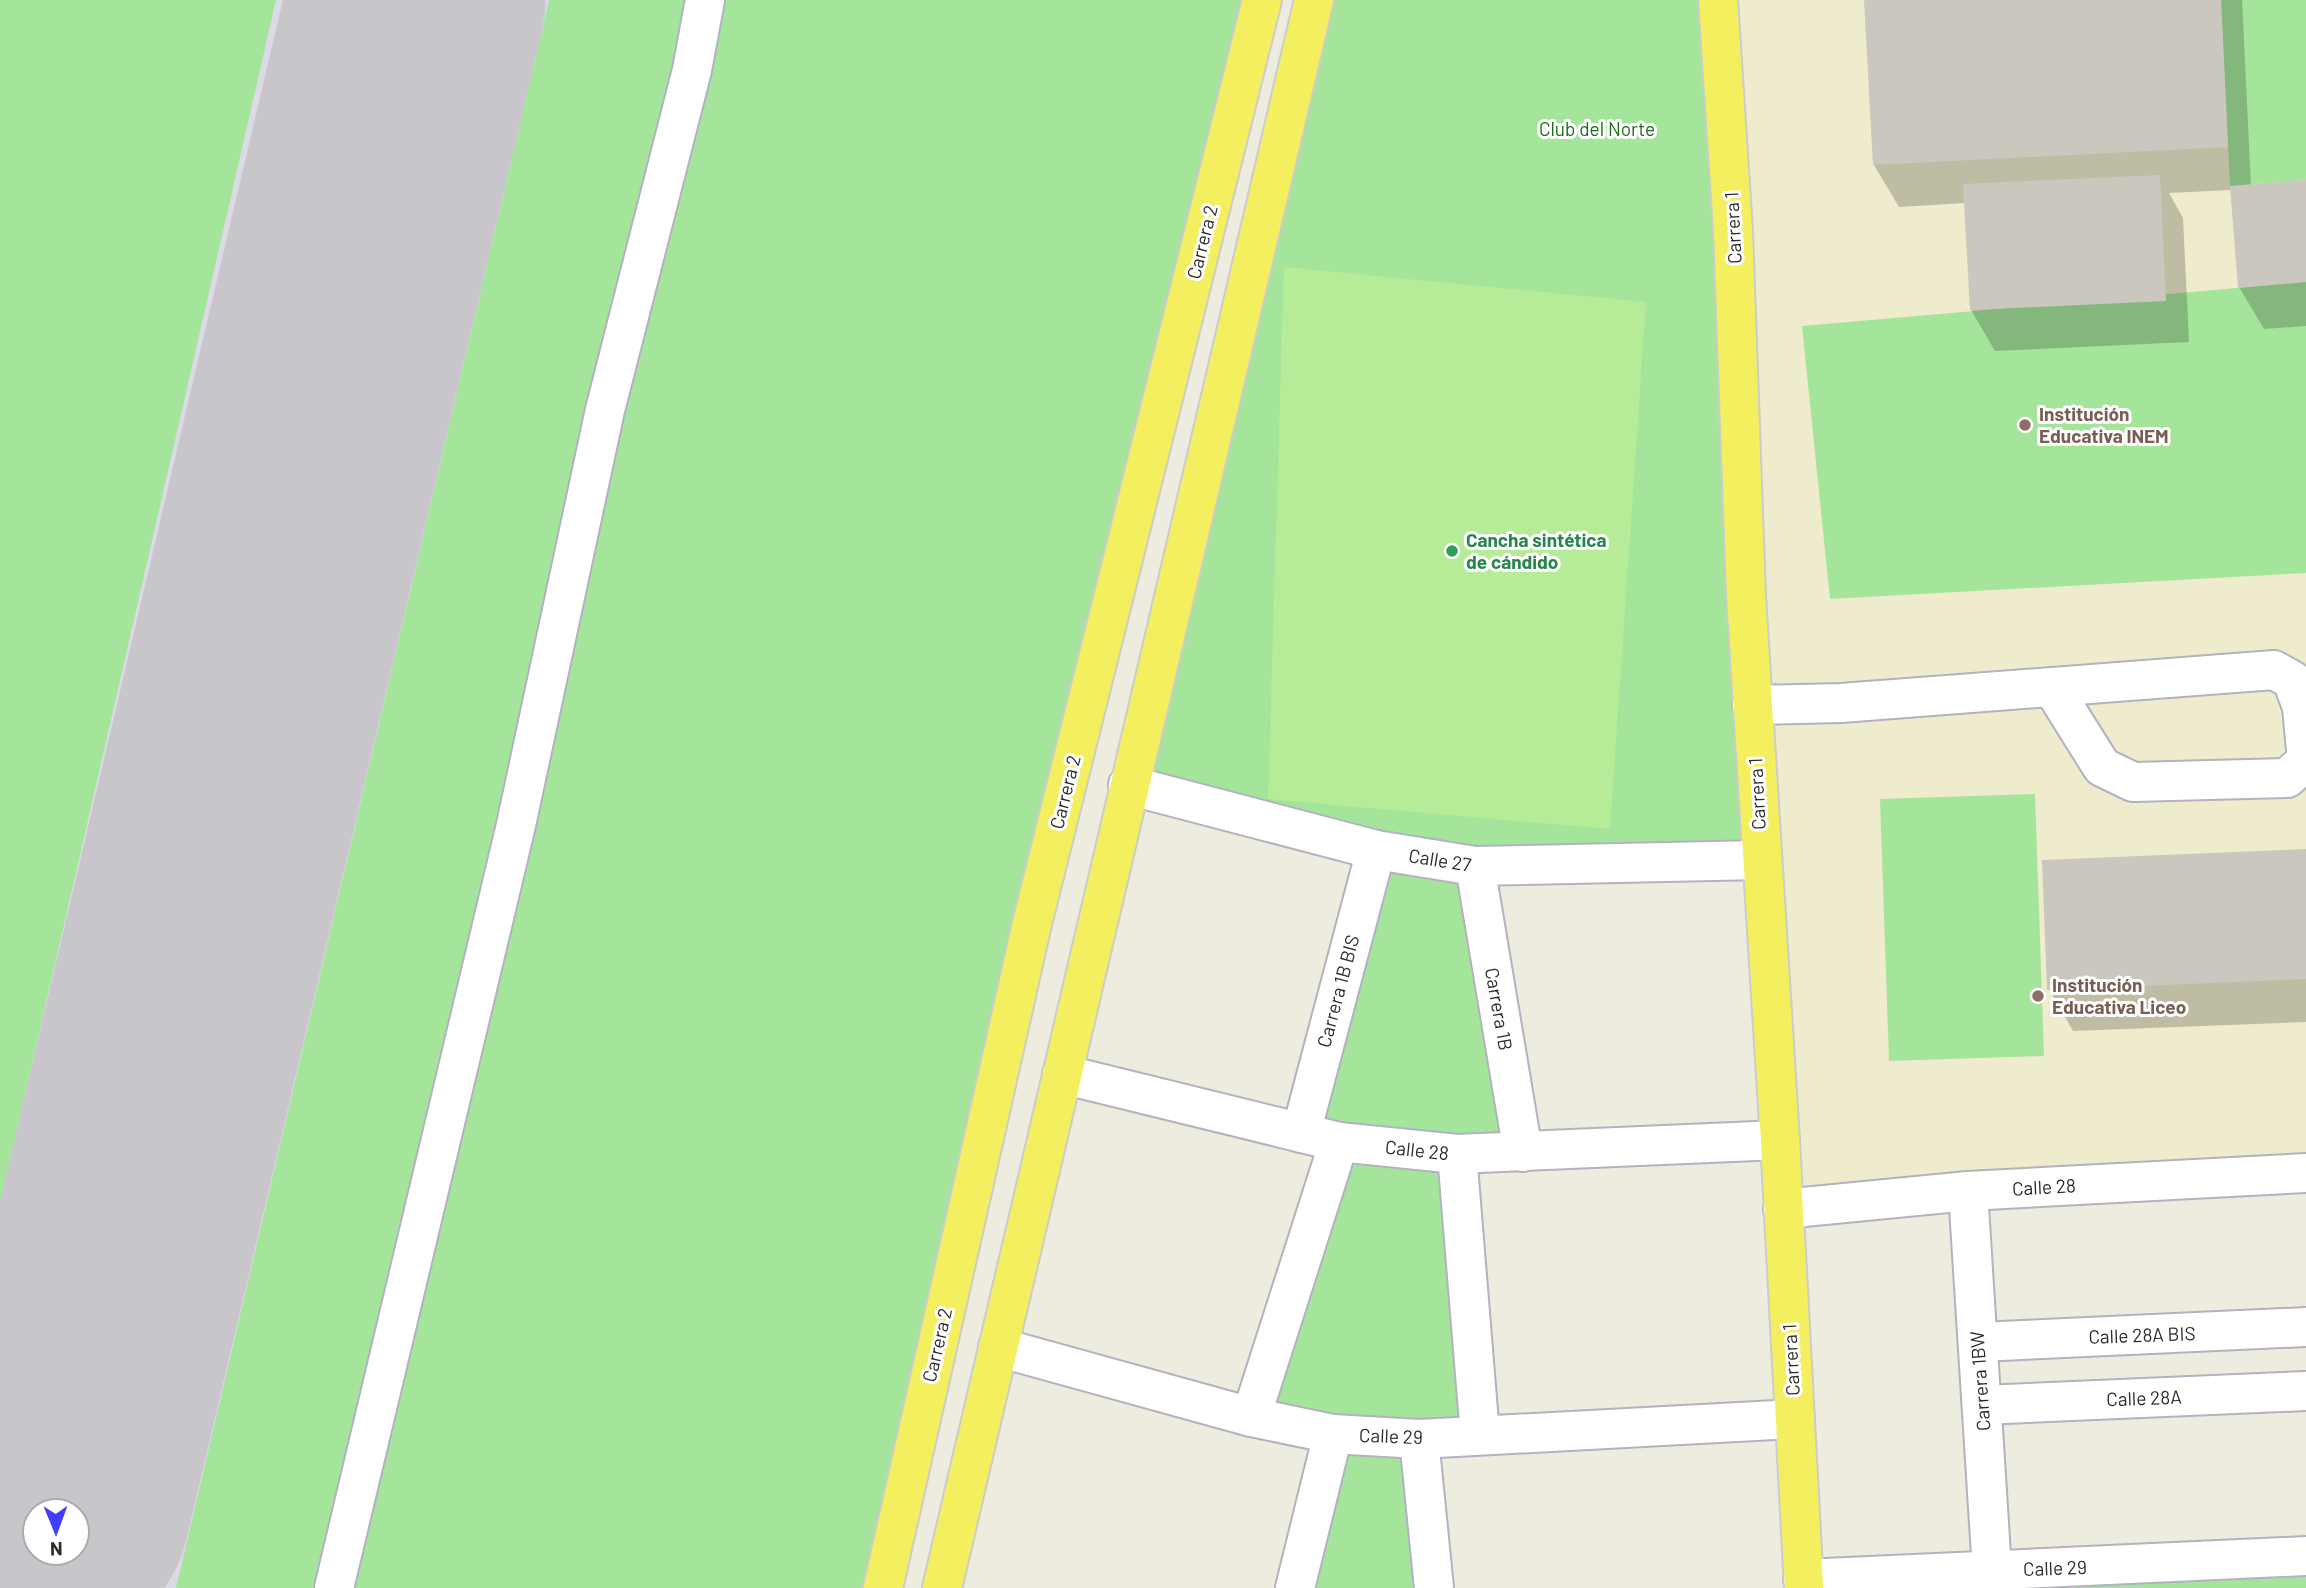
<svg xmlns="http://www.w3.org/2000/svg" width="2306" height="1588" font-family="Barlow,sans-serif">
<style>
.education{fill:#efecce}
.airport{fill:#dbdae7;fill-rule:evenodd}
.green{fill:#a5e59b}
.pitch{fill:#b6ec97}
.shadow{fill:#0003}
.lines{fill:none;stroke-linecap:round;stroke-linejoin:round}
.runway{stroke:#c8c6cb;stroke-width:259}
.building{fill:#cac7be}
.minor-casing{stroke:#b2b2c0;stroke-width:42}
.major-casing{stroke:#ccc;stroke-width:42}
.minor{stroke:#fff;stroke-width:38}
.major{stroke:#f3ef5f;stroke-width:38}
.education-dot{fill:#8d6e63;stroke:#fff;stroke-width:2.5}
.leisure-dot{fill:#2e9e5b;stroke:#fff;stroke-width:2.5}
.labels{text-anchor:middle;stroke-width:6;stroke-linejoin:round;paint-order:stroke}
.park-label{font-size:19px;fill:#1a6c1a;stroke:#fff}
.street-label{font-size:19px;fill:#2c2c2c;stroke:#fff}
.education-label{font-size:19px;font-weight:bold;fill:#785e54;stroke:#fff;text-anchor:start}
.leisure-label{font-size:19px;font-weight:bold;fill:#27864d;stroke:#fff;text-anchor:start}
</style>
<rect width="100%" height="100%" fill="#eeebdf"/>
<polygon class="education" points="1721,0 2306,0 2306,1171 1784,1201"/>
<path class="airport" d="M0,0h1235l-383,1588h-852zM35,1511h42v42h-42z"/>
<g class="green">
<polygon points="0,0 276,0 0,1204"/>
<polygon points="549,0 1262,0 883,1588 176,1588"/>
<polygon points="1309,0 1718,0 1759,852 1468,863 1521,1149 1455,1152 1478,1433 1419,1440 1433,1588 1297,1588 1335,1435 1254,1417 1338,1140 1306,1133 1381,847 1128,793"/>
<polygon points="2221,0 2306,0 2306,180 2230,186"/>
<polygon points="2306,282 2306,573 1830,599 1802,326"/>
<polygon points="2035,794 2044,1056 1889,1061 1880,799"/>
<polygon points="2306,1560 2306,1588 2074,1588 2074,1570"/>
</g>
<polygon class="pitch" points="1284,267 1646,302 1610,829 1268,799"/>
<g class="shadow">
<polygon points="1866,0 2242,0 2251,186 2306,181 2306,326 2264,329 2239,287 2232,190 2169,193 2183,218 2189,342 1995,351 1971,310 1966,203 1899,207 1874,165"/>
<polygon points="2306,851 2306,1022 2073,1031 2049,989"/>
</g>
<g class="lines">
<polyline class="runway" points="60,1511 416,0"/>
</g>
<g class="building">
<polygon points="1864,0 2221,0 2228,147 1873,165"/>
<polygon points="2160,175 2166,301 1970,310 1963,184"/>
<polygon points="2306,180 2306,282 2238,288 2230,186"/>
<polygon points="2306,849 2306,979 2047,990 2042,860"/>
</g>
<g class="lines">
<defs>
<g id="minor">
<polyline points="2052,687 2102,767 2133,782 2287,778 2306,761"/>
<polyline points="1752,705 1841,703 2274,670 2292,680 2302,707 2306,750"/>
<polyline points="1128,785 1376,850 1475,866 1761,860"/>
<polyline points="1475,866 1523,1152"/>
<polyline points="1062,1074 1339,1142 1457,1154 1780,1140"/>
<polyline points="1301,1133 1376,850"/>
<polyline points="1457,1154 1480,1435"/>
<polyline points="1968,1191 1992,1571"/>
<polyline points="1783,1209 1968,1191 2306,1173"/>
<polyline points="1978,1342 2306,1327"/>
<polyline points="998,1347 1251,1417 1333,1434 1419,1439 1795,1419"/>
<polyline points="1982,1405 2306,1391"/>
<polyline points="1251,1417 1339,1142"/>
<polyline points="1419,1439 1434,1588"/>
<polyline points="1803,1579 2306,1556"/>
<polyline points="334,1588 516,825 605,410 692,70 705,0"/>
<polyline points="1295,1588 1333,1434"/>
</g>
<g id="major">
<polyline points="1718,0 1733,230 1746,595 1780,1140 1804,1588"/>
<polyline points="883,1588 1031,928 1262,0"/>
<polyline points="942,1588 1314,0"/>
</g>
</defs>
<use href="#minor" class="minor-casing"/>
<use href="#major" class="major-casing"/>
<use href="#minor" class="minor"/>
<use href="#major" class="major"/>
</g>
<g class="education-dot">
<circle cx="2025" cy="425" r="7"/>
<circle cx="2038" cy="996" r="7"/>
</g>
<circle class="leisure-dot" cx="1452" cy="551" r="7"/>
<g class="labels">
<g class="park-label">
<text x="1597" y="136">Club del Norte</text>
</g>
<g class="street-label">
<text transform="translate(1733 228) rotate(-93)" y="7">Carrera 1</text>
<text transform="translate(1202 242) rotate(-76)" y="7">Carrera 2</text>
<text transform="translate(1065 792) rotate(-76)" y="7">Carrera 2</text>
<text transform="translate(1757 794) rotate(-93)" y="7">Carrera 1</text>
<text transform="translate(1440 860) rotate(9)" y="7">Calle 27</text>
<text transform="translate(1338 991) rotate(-75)" y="7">Carrera 1B BIS</text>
<text transform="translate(1499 1009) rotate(80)" y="7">Carrera 1B</text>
<text transform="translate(1417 1150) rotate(6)" y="7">Calle 28</text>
<text transform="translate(2044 1187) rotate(-3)" y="7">Calle 28</text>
<text transform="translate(2142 1335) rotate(-2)" y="7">Calle 28A BIS</text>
<text transform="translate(937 1345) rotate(-77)" y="7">Carrera 2</text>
<text transform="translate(1791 1360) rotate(-93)" y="7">Carrera 1</text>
<text transform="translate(1980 1381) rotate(-94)" y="7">Carrera 1BW</text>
<text transform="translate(2144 1398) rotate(-2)" y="7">Calle 28A</text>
<text transform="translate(1391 1436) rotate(2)" y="7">Calle 29</text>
<text transform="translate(2055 1568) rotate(-2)" y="7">Calle 29</text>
</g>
<g class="education-label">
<text x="2039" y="421">Institución<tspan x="2039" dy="22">Educativa INEM</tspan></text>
<text x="2052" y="992">Institución<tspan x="2052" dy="22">Educativa Liceo</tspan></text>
</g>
<g class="leisure-label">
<text x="1466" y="547">Cancha sintética<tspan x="1466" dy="22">de cándido</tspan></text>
</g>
</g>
<g transform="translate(56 1532) rotate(179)"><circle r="33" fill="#ffffff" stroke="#ababab" stroke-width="2"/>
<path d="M0-5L12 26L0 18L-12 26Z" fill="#413efc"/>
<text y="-10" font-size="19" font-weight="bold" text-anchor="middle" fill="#2c2c2c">N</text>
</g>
</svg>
